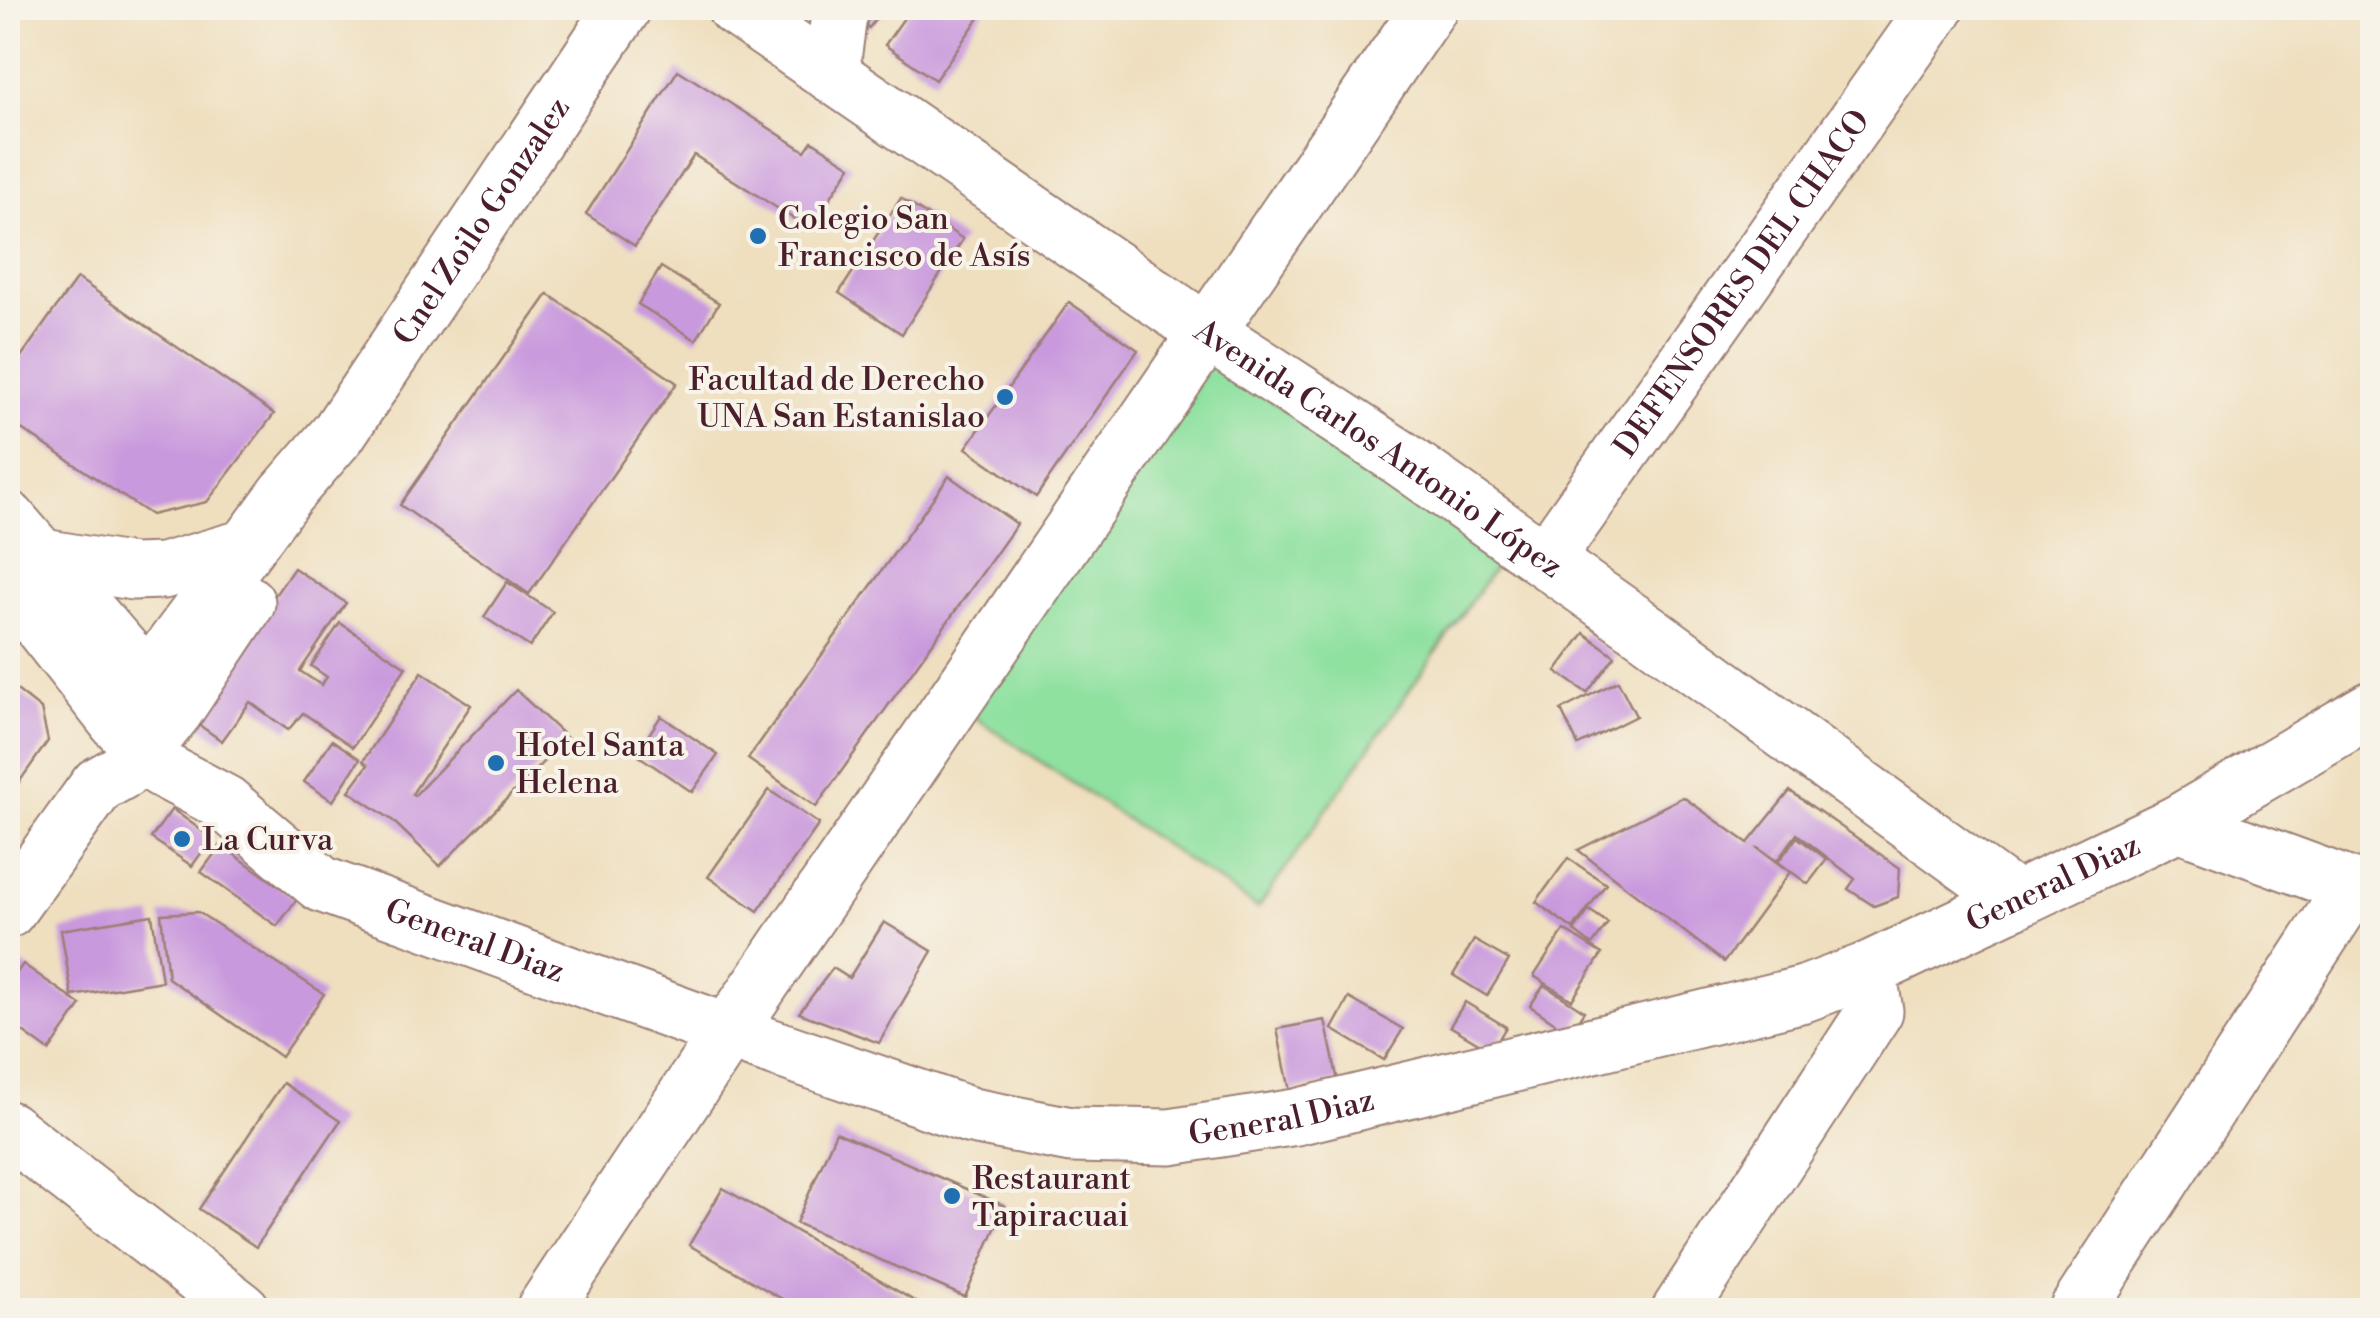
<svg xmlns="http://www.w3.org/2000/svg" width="2380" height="1318" font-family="'Libre Bodoni',serif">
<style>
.green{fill:#8fe1a0;stroke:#6c8066;stroke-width:2.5}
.building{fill:#c999dd}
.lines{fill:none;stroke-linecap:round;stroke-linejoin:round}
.minor-casing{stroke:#9c7f75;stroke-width:59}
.major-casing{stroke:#9c7f75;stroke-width:59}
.minor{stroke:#fff;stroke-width:55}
.major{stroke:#fff;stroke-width:55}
.poi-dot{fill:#1f6fb2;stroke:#f7f3e8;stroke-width:4}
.labels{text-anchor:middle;stroke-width:8;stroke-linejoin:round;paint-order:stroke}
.poi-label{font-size:32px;fill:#4a1f2b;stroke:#f7f3e8;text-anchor:start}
.street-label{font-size:32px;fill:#4a1f2b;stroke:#f7f3e8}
</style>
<rect width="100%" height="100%" fill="#f7f3e8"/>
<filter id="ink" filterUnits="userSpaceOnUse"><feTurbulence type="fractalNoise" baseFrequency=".01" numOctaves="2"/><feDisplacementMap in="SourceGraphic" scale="20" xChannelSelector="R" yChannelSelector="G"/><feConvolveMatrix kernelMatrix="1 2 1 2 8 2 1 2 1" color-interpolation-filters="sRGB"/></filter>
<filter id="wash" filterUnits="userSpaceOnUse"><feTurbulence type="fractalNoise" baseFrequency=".0048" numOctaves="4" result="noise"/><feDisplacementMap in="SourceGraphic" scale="40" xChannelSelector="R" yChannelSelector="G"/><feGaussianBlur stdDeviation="2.25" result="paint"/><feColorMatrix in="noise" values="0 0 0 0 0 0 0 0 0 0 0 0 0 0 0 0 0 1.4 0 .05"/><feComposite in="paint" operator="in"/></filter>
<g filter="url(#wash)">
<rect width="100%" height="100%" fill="#efdfbf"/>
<polygon class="green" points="1210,359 1502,557 1258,908 967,712"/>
<g id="blocks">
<g class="building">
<polygon points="841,8 884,8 869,28"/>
<polygon points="911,8 986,8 935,80 885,45"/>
<polygon points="678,70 805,151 812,141 851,166 810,229 694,155 635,246 586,214"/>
<polygon points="901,198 963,239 902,334 839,293"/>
<polygon points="661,267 719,303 696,340 638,304"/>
<polygon points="77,278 274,414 207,502 151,515 8,420 8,375"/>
<polygon points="548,294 677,383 529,594 400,505"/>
<polygon points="1069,302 1138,350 1036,497 966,448"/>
<polygon points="949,476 1017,524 816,807 748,759"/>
<polygon points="294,568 346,603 300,671 321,685 327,677 311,666 340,623 406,667 353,747 303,713 288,730 250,702 222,741 189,718"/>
<polygon points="507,582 553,612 530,647 484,617"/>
<polygon points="1584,633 1615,656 1587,693 1556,671"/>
<polygon points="422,672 471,705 412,794 414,796 516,690 567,738 440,866 392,820 349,791 368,765 363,761"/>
<polygon points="1618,681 1636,716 1578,745 1561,710"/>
<polygon points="8,683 41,709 48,741 8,798"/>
<polygon points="661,716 718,755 692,792 636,754"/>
<polygon points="332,740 360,759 333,801 304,782"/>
<polygon points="769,790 819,824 758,911 708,877"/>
<polygon points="1790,791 1900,868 1898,897 1874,906 1848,889 1855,879 1797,834 1777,861 1756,847 1790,872 1724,962 1578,850 1683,797 1748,843"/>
<polygon points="172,809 212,838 192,866 151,838"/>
<polygon points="1797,837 1827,859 1808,884 1778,862"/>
<polygon points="221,845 297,899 277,926 201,872"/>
<polygon points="1568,858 1606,884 1573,929 1536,902"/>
<polygon points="1589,910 1608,923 1592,945 1574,931"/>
<polygon points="198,912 324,994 281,1057 168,978 161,914"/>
<polygon points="152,915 162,981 72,996 61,930"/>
<polygon points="884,922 932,951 879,1043 799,1013 833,968 849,978"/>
<polygon points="1564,930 1602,954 1572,1000 1534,976"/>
<polygon points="1474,940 1509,960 1487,996 1453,975"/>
<polygon points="23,964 81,1005 49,1051 8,1021 8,985"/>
<polygon points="1544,985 1584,1011 1570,1033 1530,1006"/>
<polygon points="1349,998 1403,1029 1384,1060 1332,1029"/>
<polygon points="1465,1002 1506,1027 1492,1051 1450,1026"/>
<polygon points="1325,1020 1338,1081 1290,1091 1277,1029"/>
<polygon points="283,1083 340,1121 256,1247 199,1209"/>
<polygon points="836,1132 1005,1206 965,1297 796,1223"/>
<polygon points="723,1188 921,1305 918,1310 801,1310 689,1245"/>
</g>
</g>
</g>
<g filter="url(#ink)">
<use href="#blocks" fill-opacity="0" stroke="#9c7f75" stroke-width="2.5"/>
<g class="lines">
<defs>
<g id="minor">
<path id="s1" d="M735,8l470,323 194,126 250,176 367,267"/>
<polyline points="831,74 840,8"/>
<path id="s2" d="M1546,559l390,-551"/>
<polyline points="2178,823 2372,894"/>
<path id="s3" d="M8,910l90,-125 25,-14 21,-21 17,19 64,34 96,81 407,148 244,84 99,19 99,2 126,-20 508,-123 64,-24 310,-147 194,-114"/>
<polyline points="8,1129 242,1310"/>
<polyline points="544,1310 728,1032 1429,8"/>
<polyline points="1680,1310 1875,1011 1868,970"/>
<polyline points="2077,1310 2352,888"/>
</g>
<g id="major">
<polyline points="8,519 170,706"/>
<polyline points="43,557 133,572 163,571 246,547"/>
<polyline points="8,584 117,722 144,750 175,711 247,603"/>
<path id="s4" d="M117,722l169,-228 52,-60 285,-426"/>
</g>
</defs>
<use href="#minor" class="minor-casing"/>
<use href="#major" class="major-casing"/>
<use href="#minor" class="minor"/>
<use href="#major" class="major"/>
</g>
</g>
<g class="poi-dot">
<circle cx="758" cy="236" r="10"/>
<circle cx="1005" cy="397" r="10"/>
<circle cx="496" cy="763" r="10"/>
<circle cx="182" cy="839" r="10"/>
<circle cx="952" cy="1196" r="10"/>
</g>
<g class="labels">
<g class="poi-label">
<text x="778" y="229">Colegio San<tspan x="778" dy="37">Francisco de Asís</tspan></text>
<text x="985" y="390" text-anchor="end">Facultad de Derecho<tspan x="985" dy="37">UNA San Estanislao</tspan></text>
<text x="516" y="756">Hotel Santa<tspan x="516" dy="37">Helena</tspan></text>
<text x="202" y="850">La Curva</text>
<text x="972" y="1189">Restaurant<tspan x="972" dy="37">Tapiracuai</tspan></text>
</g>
<g class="street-label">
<text dy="11" stroke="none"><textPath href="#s4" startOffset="620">Cnel Zoilo Gonzalez</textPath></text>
<text dy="11" stroke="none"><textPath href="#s2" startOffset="338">DEFENSORES DEL CHACO</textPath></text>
<text dy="11" stroke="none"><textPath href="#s1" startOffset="780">Avenida Carlos Antonio López</textPath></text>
<text dy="11" stroke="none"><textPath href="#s3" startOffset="2250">General Diaz</textPath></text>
<text dy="11" stroke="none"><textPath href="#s3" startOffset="600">General Diaz</textPath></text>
<text dy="11" stroke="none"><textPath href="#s3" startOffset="1440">General Diaz</textPath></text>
</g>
</g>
<rect width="2380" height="1318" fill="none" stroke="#f7f3e8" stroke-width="40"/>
</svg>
